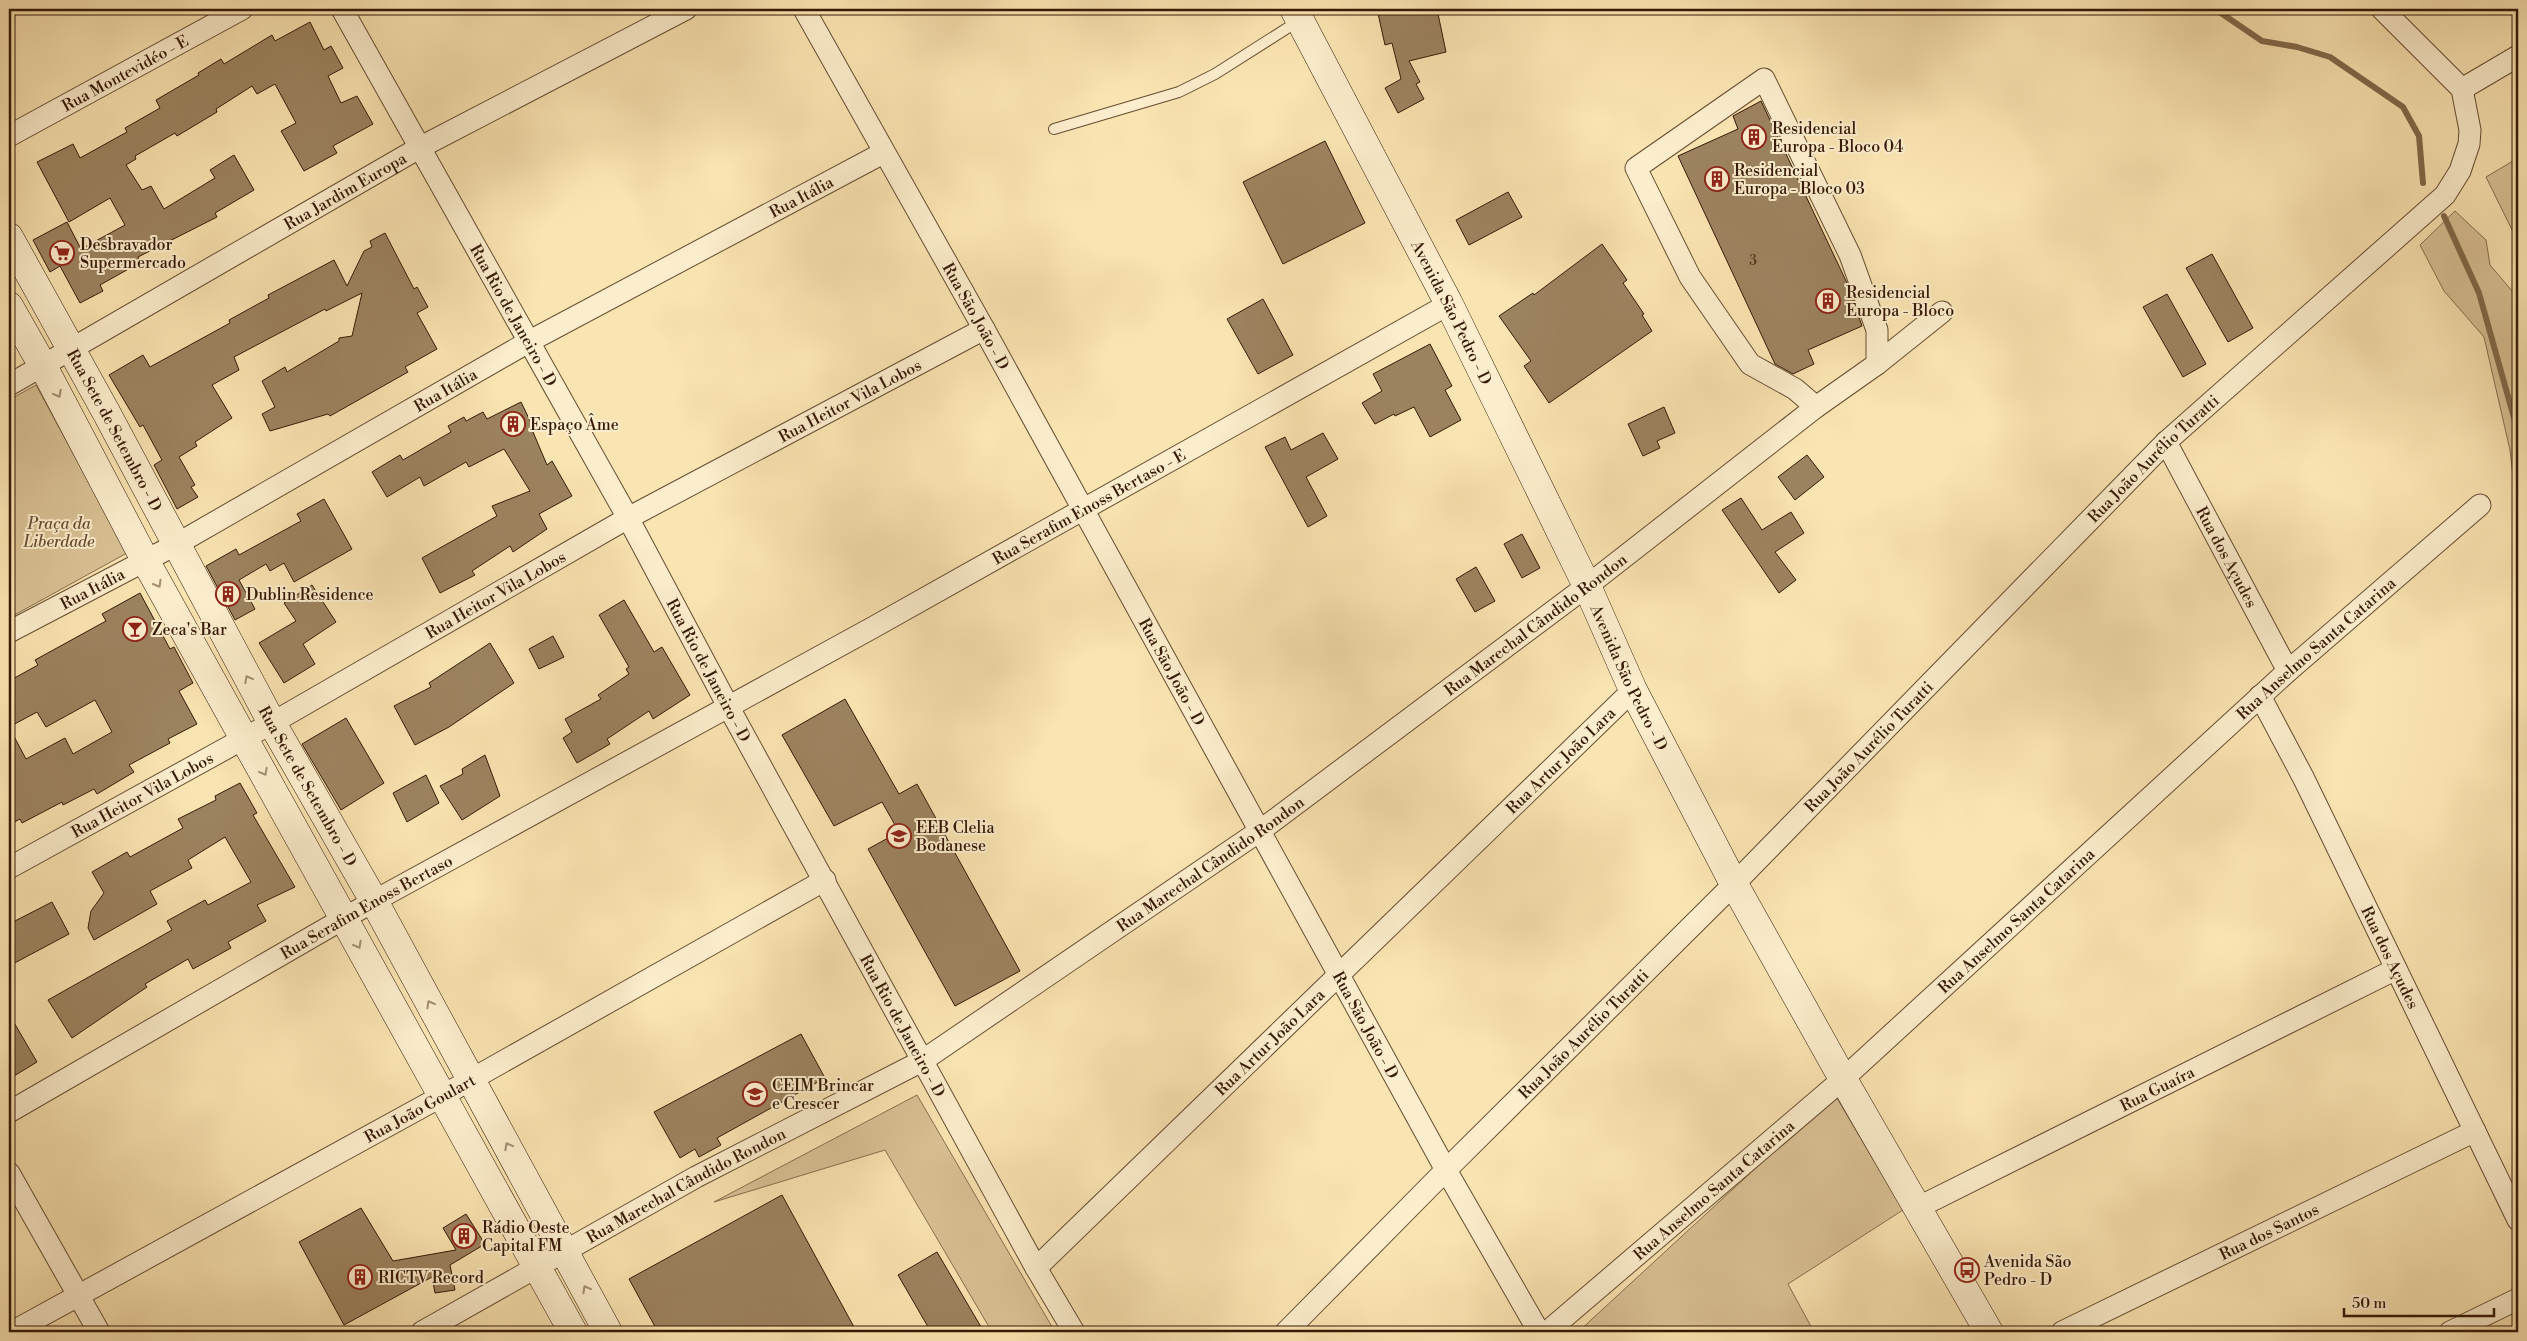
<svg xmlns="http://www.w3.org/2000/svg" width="2527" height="1341" font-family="'Libre Bodoni',serif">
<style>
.green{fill:#d9c194;stroke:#886d4d}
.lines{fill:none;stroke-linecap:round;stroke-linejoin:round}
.stream{stroke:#83694a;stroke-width:6}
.building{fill:#9c835f;stroke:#361906;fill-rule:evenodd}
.lane-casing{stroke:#674c31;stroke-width:12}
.street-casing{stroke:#674c31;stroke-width:23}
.secondary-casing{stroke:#361906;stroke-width:29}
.lane{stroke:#fcedcc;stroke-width:10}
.street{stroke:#fcedcc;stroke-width:21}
.secondary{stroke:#fcedcc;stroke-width:28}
.oneway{stroke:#a38e73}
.labels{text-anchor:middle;stroke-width:4;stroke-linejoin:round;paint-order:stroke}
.number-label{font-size:14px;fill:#50341c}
.street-label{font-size:16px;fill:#361906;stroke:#fcedcc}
.poi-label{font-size:16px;fill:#361906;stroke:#fcedcc;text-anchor:start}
.park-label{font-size:16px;font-style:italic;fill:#674b31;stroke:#fcedcc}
</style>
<rect width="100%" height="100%" fill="#fae4b1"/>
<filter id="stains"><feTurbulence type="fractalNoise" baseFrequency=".004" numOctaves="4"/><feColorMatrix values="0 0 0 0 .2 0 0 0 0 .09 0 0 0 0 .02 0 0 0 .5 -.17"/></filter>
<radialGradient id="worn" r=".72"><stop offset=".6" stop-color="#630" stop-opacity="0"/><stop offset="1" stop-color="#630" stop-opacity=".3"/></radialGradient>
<g class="green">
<polygon points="2518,158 2518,242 2486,177"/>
<polygon points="2455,211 2486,240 2490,265 2518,298 2518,483 2513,476 2510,450 2484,337 2444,291 2420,245"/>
<polygon points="36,385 127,553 9,618 9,400"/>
<polygon points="917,1095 1055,1332 992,1332 885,1150 714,1202"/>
<polygon points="1835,1095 1903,1210 1788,1284 1814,1332 1578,1332"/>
</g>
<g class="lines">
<g class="stream">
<polyline points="2215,9 2262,41 2297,47 2330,57 2403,107 2419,136 2423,183"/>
<polyline points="2444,216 2479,293 2518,432"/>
</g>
</g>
<g class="building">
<polygon points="1377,9 1437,9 1446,52 1409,61 1420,82 1416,84 1424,99 1398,113 1385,88 1401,79 1392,43 1385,45"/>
<polygon points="310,22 324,50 331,46 343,68 328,76 341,103 357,96 373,124 333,146 337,153 304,171 281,131 296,123 275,84 257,94 252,86 216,109 217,112 177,136 175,133 135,156 136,159 126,165 142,190 151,186 164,209 215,178 210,170 234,155 254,190 215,213 217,217 138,257 141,262 100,285 103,291 80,303 60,266 50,272 33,240 67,222 81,249 125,225 110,198 69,222 37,162 73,144 80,158 127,132 125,128 160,108 156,100 199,75 198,73 221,59 224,64 272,35 275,41"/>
<polygon points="1761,101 1847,283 1862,326 1808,350 1814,364 1793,374 1775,364 1678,156 1738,129 1733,116"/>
<polygon points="1325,141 1365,223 1283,264 1243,182"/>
<polygon points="1508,192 1522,217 1469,245 1456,220"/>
<polygon points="385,233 414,289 417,287 428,307 417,313 437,349 405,367 408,372 330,416 328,414 270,431 262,414 275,407 262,381 285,367 287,372 339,341 339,338 352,336 362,293 326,311 325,309 234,357 239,370 212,385 232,418 195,442 197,446 179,457 195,485 191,487 198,497 177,509 154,465 162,460 143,425 140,427 109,375 143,355 150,367 230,323 229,320 269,298 268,295 334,260 347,286 364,251 372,247 370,241"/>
<polygon points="1602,244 1627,280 1623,283 1644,314 1642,315 1652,331 1549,403 1524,366 1531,361 1499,316 1533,293 1534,295"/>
<polygon points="2212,254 2253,328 2228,342 2186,268"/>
<polygon points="2167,294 2206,364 2183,377 2143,307"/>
<polygon points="1263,299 1293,355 1258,374 1227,319"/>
<polygon points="1430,344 1452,386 1445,390 1461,420 1430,437 1414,407 1395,416 1394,414 1375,424 1362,403 1382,391 1373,374"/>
<polygon points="521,402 535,431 533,432 547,465 552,461 572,496 539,514 547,529 513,552 510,546 472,571 475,575 440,593 422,558 497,516 492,506 530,491 504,449 469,467 466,462 424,486 420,477 387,497 372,472 400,455 403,460 451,432 448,426 464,417 466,421 483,412 487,419"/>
<polygon points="1664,407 1675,433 1657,441 1660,448 1643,456 1628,424"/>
<polygon points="1323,433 1338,459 1306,477 1327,516 1308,527 1265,447 1285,437 1291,450"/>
<polygon points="1807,455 1824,477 1795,500 1778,477"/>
<polygon points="1741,498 1762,530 1791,512 1804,533 1775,552 1796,580 1779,593 1722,510"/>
<polygon points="324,499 352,549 294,582 284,563 270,571 266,564 239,580 255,609 235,620 206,566 236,549 239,555 301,521 297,514"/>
<polygon points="1522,534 1540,568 1522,578 1504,544"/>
<polygon points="1476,567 1495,601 1475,612 1456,579"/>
<polygon points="312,585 336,622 303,644 315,664 284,683 259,643 296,621 284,603"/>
<path d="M140,593l30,56 4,-2 19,36 -14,8 18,33 -29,15 2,4 -41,22 5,7 -37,22 -3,-5 -31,16 -1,-3 -40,21 -2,-4 -11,6v-144l29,-16 -3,-5 71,-39 -4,-7zM95,700l17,32 -39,22 -8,-16 -39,21 -17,-32 28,-15 9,15z"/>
<polygon points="624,600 654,652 662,647 690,695 653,719 649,711 607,739 610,744 577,763 563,738 572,732 565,719 601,699 598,695 629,674 626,669 629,667 599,615"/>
<polygon points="553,636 564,657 539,669 529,649"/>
<polygon points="490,643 514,683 449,727 415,745 394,706 431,687 429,683"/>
<polygon points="845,699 899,794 917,784 1020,971 955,1006 868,849 899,832 882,802 834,826 782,735"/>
<polygon points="346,718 384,783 341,810 302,744"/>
<polygon points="485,755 500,796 462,820 440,786 463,774 462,769"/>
<polygon points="426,775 439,803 407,822 393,793"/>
<polygon points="240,783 257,813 253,815 295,887 257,905 266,921 228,942 231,948 193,969 188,959 145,984 147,987 72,1038 48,1000 172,930 167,921 205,900 208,905 251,882 225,837 188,860 192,868 150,891 157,904 94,940 88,928 91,911 104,893 92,872 127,852 130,857 183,828 178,819 216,800 215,796"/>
<polygon points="52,902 69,934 9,966 9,924"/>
<polygon points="9,1014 37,1062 9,1079"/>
<polygon points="801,1034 825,1078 717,1138 721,1145 699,1157 695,1149 680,1158 654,1112"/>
<polygon points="782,1195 854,1327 845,1332 658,1332 629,1279"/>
<polygon points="361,1208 393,1261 456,1250 443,1228 466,1214 485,1244 450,1265 455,1290 435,1293 432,1277 344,1325 299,1242"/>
<polygon points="937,1252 984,1332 931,1332 898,1275"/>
</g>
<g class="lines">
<defs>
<polyline id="lane" points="1054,129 1179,92 1215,74 1300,20"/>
<g id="street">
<path id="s1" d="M342,9l286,509 100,188 308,562 38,64"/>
<path id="s2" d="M804,9l180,320 462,841 93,162"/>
<polyline points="2462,89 2518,56"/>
<path id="s3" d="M9,136l233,-127"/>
<path id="s4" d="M9,385l410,-237 267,-139"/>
<polyline points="1816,407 1795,389 1750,364 1690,277 1636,168 1764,79 1850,255 1877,330 1877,364"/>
<path id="s5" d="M2166,442l122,229"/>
<path id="s6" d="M9,632l168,-88 353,-203 353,-188"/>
<path id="s7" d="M2260,696l44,83 214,441"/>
<path id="s8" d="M9,868l263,-145 356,-205 356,-189"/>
<path id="s9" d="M9,1112l365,-211 498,-273 577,-324"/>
<polyline points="9,1173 99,1332"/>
<path id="s10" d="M1919,1207l477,-238"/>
<path id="s11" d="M1036,1268l597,-578"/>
<path id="s12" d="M12,1332l430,-236 383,-216"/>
<path id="s13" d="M422,1332l274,-155 226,-116 339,-231 326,-244 229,-179 61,-43 65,-52"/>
<path id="s14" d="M1286,1332l160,-162 288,-286 432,-442 279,-247 15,-24 9,-27 1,-14 -8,-41 -80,-80"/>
<path id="s15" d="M1547,1332l296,-253 445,-408 192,-166"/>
<path id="s16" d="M2062,1332l413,-201"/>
<polyline points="2450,1332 2518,1299"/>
</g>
<g id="secondary">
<path id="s17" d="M1294,9l155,295 138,282 46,104 101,194 109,195 146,253"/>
<path id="s18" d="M9,237l97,175 166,311 102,178 234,431"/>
<polyline points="9,306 43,366 145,560 573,1332"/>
</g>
</defs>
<use href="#lane" class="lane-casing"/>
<use href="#street" class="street-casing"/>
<use href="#secondary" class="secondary-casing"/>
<use href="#lane" class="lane"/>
<use href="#street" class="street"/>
<use href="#secondary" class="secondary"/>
</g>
<defs><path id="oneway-chevron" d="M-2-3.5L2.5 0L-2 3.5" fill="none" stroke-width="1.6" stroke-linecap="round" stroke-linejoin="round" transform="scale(1.25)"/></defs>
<g class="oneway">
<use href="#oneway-chevron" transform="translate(58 394) rotate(62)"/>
<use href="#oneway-chevron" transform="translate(158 584) rotate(60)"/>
<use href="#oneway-chevron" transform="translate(248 679) rotate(-118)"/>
<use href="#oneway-chevron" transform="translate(264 772) rotate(62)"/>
<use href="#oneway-chevron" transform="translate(358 945) rotate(61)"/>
<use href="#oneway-chevron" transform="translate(430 1004) rotate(-119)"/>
<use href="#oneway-chevron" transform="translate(508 1146) rotate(-118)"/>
<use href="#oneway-chevron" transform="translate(586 1289) rotate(-119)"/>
</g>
<defs>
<symbol id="building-ring" viewBox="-11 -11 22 22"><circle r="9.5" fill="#fcedcc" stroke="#8f2418" stroke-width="1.5"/><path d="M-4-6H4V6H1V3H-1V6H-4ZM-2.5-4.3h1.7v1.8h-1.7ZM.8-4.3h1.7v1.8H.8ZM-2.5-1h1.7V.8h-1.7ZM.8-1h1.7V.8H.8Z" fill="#8f2418"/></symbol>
<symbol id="supermarket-ring" viewBox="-11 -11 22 22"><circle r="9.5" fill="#fcedcc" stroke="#8f2418" stroke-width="1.5"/><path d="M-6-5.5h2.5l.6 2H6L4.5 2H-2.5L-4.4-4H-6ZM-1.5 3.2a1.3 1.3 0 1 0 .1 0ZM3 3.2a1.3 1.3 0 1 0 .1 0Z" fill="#8f2418"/></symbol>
<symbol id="bar-ring" viewBox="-11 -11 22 22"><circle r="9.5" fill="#fcedcc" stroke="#8f2418" stroke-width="1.5"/><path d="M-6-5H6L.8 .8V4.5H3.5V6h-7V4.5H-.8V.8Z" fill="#8f2418"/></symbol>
<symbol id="school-ring" viewBox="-11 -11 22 22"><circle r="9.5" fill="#fcedcc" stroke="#8f2418" stroke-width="1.5"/><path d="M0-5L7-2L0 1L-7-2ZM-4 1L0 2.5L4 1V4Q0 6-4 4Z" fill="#8f2418"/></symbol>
<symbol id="bus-ring" viewBox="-11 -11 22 22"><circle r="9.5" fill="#fcedcc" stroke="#8f2418" stroke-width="1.5"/><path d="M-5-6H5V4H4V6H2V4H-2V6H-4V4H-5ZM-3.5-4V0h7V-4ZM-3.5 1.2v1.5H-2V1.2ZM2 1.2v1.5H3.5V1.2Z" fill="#8f2418"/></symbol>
</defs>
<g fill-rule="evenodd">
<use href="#building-ring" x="1740" y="123" width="28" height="28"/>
<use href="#building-ring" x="1703" y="165" width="28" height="28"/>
<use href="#supermarket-ring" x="48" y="239" width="28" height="28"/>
<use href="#building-ring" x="1814" y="287" width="28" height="28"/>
<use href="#building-ring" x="499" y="410" width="28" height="28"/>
<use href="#building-ring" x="214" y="580" width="28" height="28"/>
<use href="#bar-ring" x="121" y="615" width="28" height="28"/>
<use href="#school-ring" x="885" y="822" width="28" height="28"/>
<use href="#school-ring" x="741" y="1080" width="28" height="28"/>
<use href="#building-ring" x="450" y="1222" width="28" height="28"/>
<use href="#bus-ring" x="1953" y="1256" width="28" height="28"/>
<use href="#building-ring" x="346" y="1263" width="28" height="28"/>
</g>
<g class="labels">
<g class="number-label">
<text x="1753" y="265">3</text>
</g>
<g class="street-label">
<text dy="6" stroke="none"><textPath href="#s3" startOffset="132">Rua Montevidéo - E</textPath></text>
<text dy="6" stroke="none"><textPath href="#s4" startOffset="388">Rua Jardim Europa</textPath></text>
<text dy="6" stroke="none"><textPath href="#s6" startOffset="904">Rua Itália</textPath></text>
<text dy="6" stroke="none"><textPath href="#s17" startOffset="342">Avenida São Pedro - D</textPath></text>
<text dy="6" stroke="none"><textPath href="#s1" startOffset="351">Rua Rio de Janeiro - D</textPath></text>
<text dy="6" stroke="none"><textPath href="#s2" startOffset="352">Rua São João - D</textPath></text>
<text dy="6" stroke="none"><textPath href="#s6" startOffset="499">Rua Itália</textPath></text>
<text dy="6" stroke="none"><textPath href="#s8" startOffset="962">Rua Heitor Vila Lobos</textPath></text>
<text dy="6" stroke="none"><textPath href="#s18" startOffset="220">Rua Sete de Setembro - D</textPath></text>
<text dy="6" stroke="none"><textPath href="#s14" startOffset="1231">Rua João Aurélio Turatti</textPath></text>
<text dy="6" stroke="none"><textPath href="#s9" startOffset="1238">Rua Serafim Enoss Bertaso - E</textPath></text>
<text dy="6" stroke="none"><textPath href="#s5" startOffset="130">Rua dos Açudes</textPath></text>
<text dy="6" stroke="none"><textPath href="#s6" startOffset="94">Rua Itália</textPath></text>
<text dy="6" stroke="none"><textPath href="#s8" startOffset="558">Rua Heitor Vila Lobos</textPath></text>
<text dy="6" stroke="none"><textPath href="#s13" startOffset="1322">Rua Marechal Cândido Rondon</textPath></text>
<text dy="6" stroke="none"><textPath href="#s15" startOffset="1029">Rua Anselmo Santa Catarina</textPath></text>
<text dy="6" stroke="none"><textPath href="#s1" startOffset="756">Rua Rio de Janeiro - D</textPath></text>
<text dy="6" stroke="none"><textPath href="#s2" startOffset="758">Rua São João - D</textPath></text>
<text dy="6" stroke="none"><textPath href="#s17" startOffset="748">Avenida São Pedro - D</textPath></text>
<text dy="6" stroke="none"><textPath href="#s14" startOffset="826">Rua João Aurélio Turatti</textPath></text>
<text dy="6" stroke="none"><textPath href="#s11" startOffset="730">Rua Artur João Lara</textPath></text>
<text dy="6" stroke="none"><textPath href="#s18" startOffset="625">Rua Sete de Setembro - D</textPath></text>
<text dy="6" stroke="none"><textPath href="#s8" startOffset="152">Rua Heitor Vila Lobos</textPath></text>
<text dy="6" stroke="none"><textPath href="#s13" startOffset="918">Rua Marechal Cândido Rondon</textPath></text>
<text dy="6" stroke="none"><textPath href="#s9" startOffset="412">Rua Serafim Enoss Bertaso</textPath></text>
<text dy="6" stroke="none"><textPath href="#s15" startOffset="624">Rua Anselmo Santa Catarina</textPath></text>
<text dy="6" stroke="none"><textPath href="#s7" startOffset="292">Rua dos Açudes</textPath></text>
<text dy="6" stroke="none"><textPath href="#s1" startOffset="1161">Rua Rio de Janeiro - D</textPath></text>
<text dy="6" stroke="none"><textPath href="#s2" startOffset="1161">Rua São João - D</textPath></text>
<text dy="6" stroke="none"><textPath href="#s14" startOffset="421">Rua João Aurélio Turatti</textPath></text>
<text dy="6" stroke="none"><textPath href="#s11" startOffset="325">Rua Artur João Lara</textPath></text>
<text dy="6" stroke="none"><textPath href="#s10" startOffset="266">Rua Guaíra</textPath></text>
<text dy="6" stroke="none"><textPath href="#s12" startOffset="465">Rua João Goulart</textPath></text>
<text dy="6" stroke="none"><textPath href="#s13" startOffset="302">Rua Marechal Cândido Rondon</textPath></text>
<text dy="6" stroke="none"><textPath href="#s15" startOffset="219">Rua Anselmo Santa Catarina</textPath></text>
<text dy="6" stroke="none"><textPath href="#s16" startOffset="230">Rua dos Santos</textPath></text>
</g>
<g class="poi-label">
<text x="1772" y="134">Residencial<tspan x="1772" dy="18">Europa - Bloco 04</tspan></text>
<text x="1734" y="176">Residencial<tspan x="1734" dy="18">Europa - Bloco 03</tspan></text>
<text x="80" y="250">Desbravador<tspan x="80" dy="18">Supermercado</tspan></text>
<text x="1846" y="298">Residencial<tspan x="1846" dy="18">Europa - Bloco</tspan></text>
<text x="530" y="430">Espaço Âme</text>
<text x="246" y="600">Dublin Residence</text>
<text x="152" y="635">Zeca's Bar</text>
<text x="916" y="833">EEB Clelia<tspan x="916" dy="18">Bodanese</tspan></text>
<text x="772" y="1091">CEIM Brincar<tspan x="772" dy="18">e Crescer</tspan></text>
<text x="482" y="1233">Rádio Oeste<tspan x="482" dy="18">Capital FM</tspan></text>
<text x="1984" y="1267">Avenida São<tspan x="1984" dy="18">Pedro - D</tspan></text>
<text x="378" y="1283">RICTV Record</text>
</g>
<g class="park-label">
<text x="59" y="529">Praça da<tspan x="59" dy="18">Liberdade</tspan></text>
</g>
</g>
<rect width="2527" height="1341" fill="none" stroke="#fae4b1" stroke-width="30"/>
<rect x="10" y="10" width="2507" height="1321" fill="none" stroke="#361906" stroke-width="2.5"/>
<rect x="15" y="15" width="2497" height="1311" fill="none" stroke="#361906"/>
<path d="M2344 1308v8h150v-8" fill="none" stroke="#361906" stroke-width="2.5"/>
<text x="2352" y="1308" font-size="15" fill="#361906" stroke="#fcedcc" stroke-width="4" paint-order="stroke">50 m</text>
<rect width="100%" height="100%" filter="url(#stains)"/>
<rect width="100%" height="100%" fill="url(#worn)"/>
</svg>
